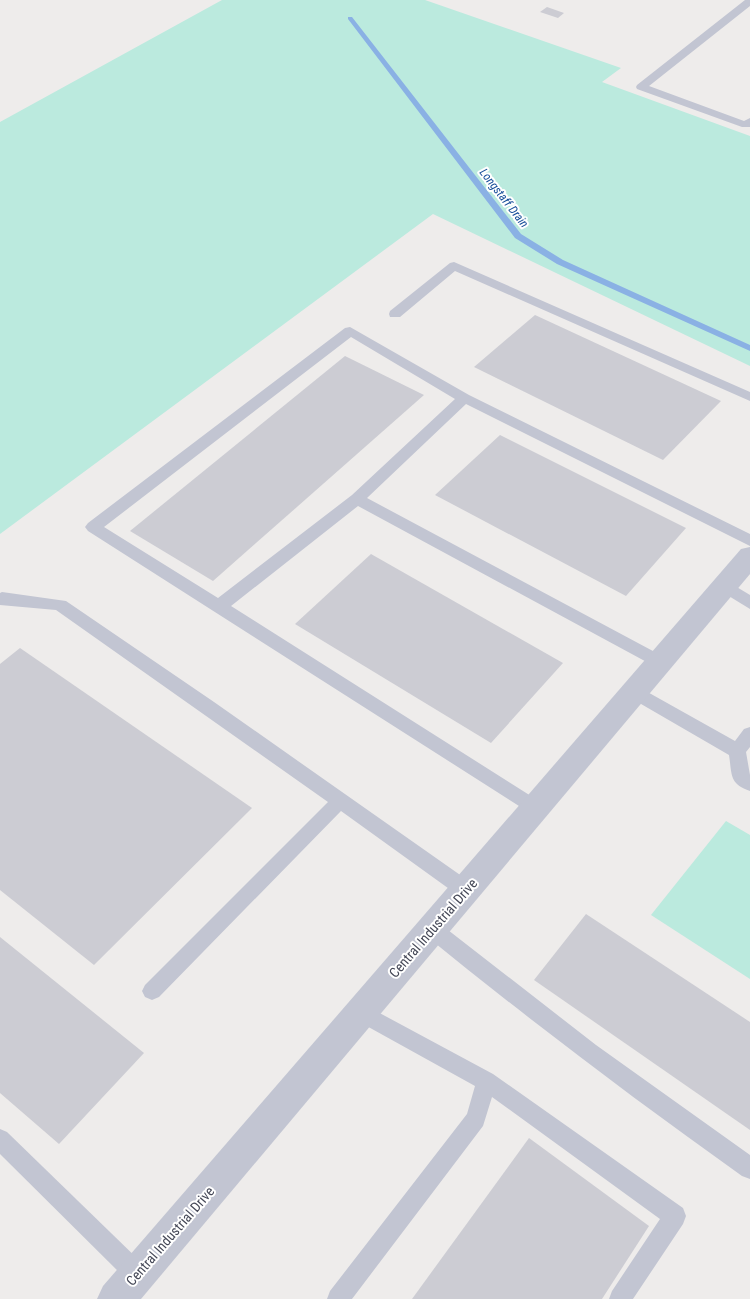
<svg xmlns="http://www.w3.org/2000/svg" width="750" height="1299" font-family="'Roboto Condensed',sans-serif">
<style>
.green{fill:#bbeade}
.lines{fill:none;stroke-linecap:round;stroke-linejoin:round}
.stream{fill:#8ab1e4;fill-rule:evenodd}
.building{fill:#ccccd3}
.lane{fill:#c2c5d2;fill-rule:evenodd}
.street{fill:#c2c5d2;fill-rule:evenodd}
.labels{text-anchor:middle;stroke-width:4;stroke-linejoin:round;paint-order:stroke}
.far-water-label{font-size:12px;font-style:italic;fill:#154d99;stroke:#fff}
.street-label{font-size:14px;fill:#454857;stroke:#fff}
</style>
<rect width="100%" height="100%" fill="#eeeceb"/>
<g class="green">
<polygon points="222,0 425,0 621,68 602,82 750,136 750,366 433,214 0,534 0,122"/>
<polygon points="726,821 750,835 750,979 651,915"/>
</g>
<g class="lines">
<polygon class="stream" points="348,17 352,17 521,234 563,260 750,345 750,351 557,264 515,238 348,19"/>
</g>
<g class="building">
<polygon points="547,7 564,13 558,18 540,12"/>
<polygon points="535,315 721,401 663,460 474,367"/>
<polygon points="345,356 424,395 213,581 130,531"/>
<polygon points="500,435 686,528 626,596 435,495"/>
<polygon points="371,554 563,663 491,743 295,624"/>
<polygon points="20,648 252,808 94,965 0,890 0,664"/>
<polygon points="586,914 750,1022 750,1130 534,980"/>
<polygon points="0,937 144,1053 59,1144 0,1093"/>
<polygon points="529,1138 649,1226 602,1299 412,1299"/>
</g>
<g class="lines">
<g class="lane">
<polygon points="745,0 750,0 750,6 649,86 744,121 750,118 750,127 742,127 637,89 636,87 637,85"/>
<polygon points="454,262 750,392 750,401 455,271 400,317 390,317 389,314 390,311 450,263"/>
<path d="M350,327l119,68 281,139v12l-284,-142 -99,94 299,160 2,4 -2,4 -6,2 -6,-2 -296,-160 -127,100 311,197 3,5 -3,5 -6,2 -6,-2 -442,-282 -3,-4 3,-4 257,-195zM351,337l104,62 -103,96 -134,103 -114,-71z"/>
<polygon points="725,580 750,595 750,609 719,590 717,586 719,582"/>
<polygon points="2,592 66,601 214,702 473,884 475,890 473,896 466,898 459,896 341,811 159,997 152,1000 145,997 142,991 145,985 328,802 56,610 0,605 0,593"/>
<path d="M635,685l100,56 9,-12 6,-2v20l-4,5 4,23v16c-21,-7 -18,-17 -21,-36l-100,-58 -2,-5 2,-5z"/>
<path d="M432,921l7,2 157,122 154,110v24l-8,-3c-108,-77 -214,-157 -317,-241l-2,-6 2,-6z"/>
<polygon points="361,1003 493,1074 683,1208 686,1216 683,1224 633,1299 609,1299 612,1291 660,1219 492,1097 483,1126 352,1299 327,1299 330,1291 467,1114 475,1086 354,1019 351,1012 354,1005"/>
<polygon points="0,1129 7,1132 145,1266 148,1274 145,1282 137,1285 129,1282 0,1154"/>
</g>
<polygon class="street" points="750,547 750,574 141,1299 97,1299 103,1286 741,549"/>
</g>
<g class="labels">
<g class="far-water-label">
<text transform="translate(504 198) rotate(52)" y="4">Longstaff Drain</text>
</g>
<g class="street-label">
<text transform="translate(433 928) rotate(-49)" y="5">Central Industrial Drive</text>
<text transform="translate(170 1236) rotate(-49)" y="5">Central Industrial Drive</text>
</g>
</g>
</svg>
